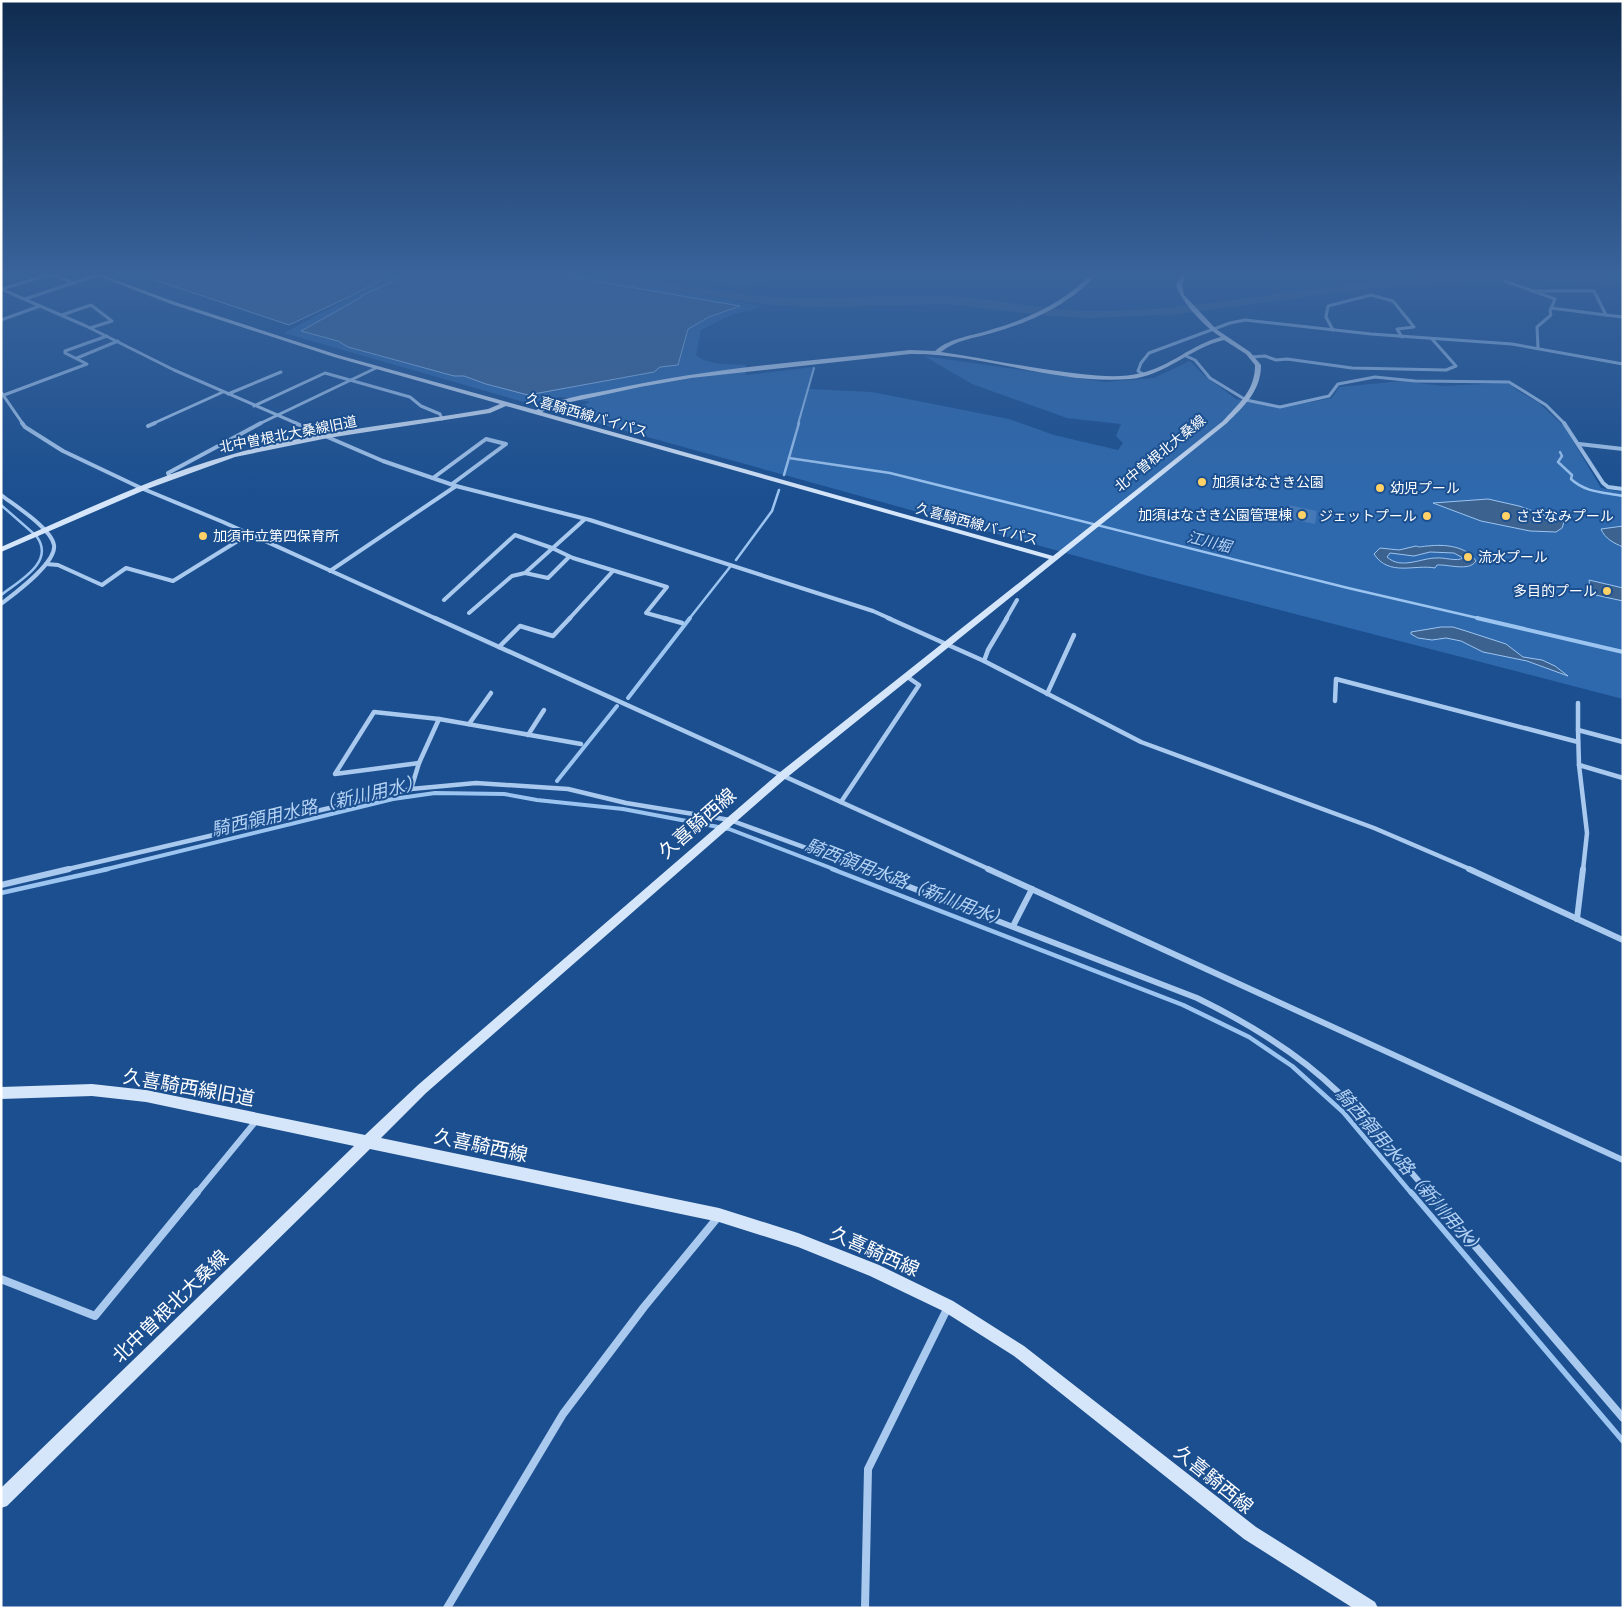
<svg xmlns="http://www.w3.org/2000/svg" width="1624" height="1609" font-family="'Public Sans','Noto Sans JP',sans-serif">
<style>
.green{fill:#2e69ad}
.water{fill:#3c6290;stroke:#9cc4f0;fill-rule:evenodd}
.lines{fill:none;stroke-linecap:round;stroke-linejoin:round}
.stream-far4{stroke:#9cc4f0;stroke-width:2}
.stream-far3{stroke:#9cc4f0;stroke-width:2.5}
.stream-far2{stroke:#9cc4f0;stroke-width:4}
.stream-far1{stroke:#9cc4f0;stroke-width:4.5}
.stream{stroke:#9cc4f0;stroke-width:5.5}
.river{fill:#3c6290;fill-rule:evenodd}
.building{fill:#4478b7}
.street-far4{stroke:#a9c9ee;stroke-width:3}
.street-far3{stroke:#a9c9ee;stroke-width:4}
.street-far2{stroke:#a9c9ee;stroke-width:4.5}
.street-far1{stroke:#a9c9ee;stroke-width:6}
.street{stroke:#a9c9ee;stroke-width:8}
.secondary{fill:#d6e6fa;fill-rule:evenodd}
.poi-dot{fill:#ffd166;stroke:#1b4f8f;stroke-width:2}
.labels{text-anchor:middle;stroke-width:4;stroke-linejoin:round;paint-order:stroke}
.far-street-label{font-size:14px;fill:#fff;stroke:#1b4f8f}
.far-poi-label{font-size:14px;fill:#fff;stroke:#1b4f8f;text-anchor:start}
.far-water-label{font-size:15px;font-style:italic;fill:#b5d3f5;stroke:#1b4f8f}
.water-label{font-size:18px;font-style:italic;fill:#b5d3f5;stroke:#1b4f8f}
.near-street-label{font-size:19px;fill:#fff;stroke:#1b4f8f}
</style>
<rect width="100%" height="100%" fill="#1b4f8f"/>
<g class="green">
<path d="M399,272h167l195,34c-8,5 -15,5 -23,7 -13,4 -25,11 -37,17l-5,25c10,10 35,9 50,10v10l68,-8 -5,22 63,3 137,27 45,16 64,15 5,-7 -7,-7 5,-12 -54,-6 -95,-34 -48,-28 181,26 49,-4 36,-17 14,14 32,24 45,9 51,-10 7,-11 63,-6 41,5 63,-3 6,2 3,4 24,14 25,23 37,62 22,4v207l-478,-124 -577,-160v-4l22,-9 -29,-5 -34,6 -243,-70z"/>
<path d="M711,272h79c-28,16 -58,12 -89,7z"/>
</g>
<g class="water">
<polygon points="131,272 396,272 353,295 289,325"/>
<polygon points="413,272 542,272 740,306 709,317 688,329 678,365 660,367 654,372 528,395 486,384 464,376 454,376 348,347 338,341 301,331 360,298 361,296"/>
<polygon points="1488,499 1519,506 1564,522 1562,528 1556,532 1530,531 1481,521 1433,503"/>
<path d="M1623,526v21c-9,-4 -18,-8 -22,-18z"/>
<path d="M1416,546c4,2 7,0 12,0 16,-2 39,0 48,15 -7,11 -28,3 -39,4l-2,3c-20,-4 -46,9 -61,-14l6,-6 19,2zM1430,552l24,1 9,5c-6,4 -19,-1 -27,0 -15,0 -35,12 -49,-1l3,-4 24,3z"/>
<polygon points="1589,580 1623,588 1623,601 1591,594"/>
<polygon points="1441,627 1453,627 1466,631 1506,644 1523,657 1542,660 1555,666 1568,676 1527,661 1483,652 1461,641 1446,638 1432,640 1418,638 1411,634 1411,632"/>
</g>
<g class="lines">
<g class="stream-far4">
<polyline points="1596,272 1611,281"/>
<polyline points="798,424 814,368"/>
</g>
<g class="stream-far3">
<path d="M1560,452l2,4 -4,6 14,13 -1,4c15,14 33,13 52,17"/>
<polyline points="789,458 890,473 1348,588 1482,619"/>
<polyline points="784,475 799,423"/>
<polyline points="1,505 33,533"/>
<polyline points="736,560 772,511 779,490"/>
<path d="M1,595c18,-14 54,-33 36,-58"/>
<polyline points="689,619 730,567"/>
</g>
<g class="stream-far2">
<polyline points="1477,618 1623,652"/>
<polyline points="628,698 690,618"/>
<polyline points="557,781 617,706"/>
<polyline points="103,870 393,799 435,793 504,794 537,800 623,809 729,829 836,870"/>
</g>
<g class="stream-far1">
<polyline points="832,869 1183,1005 1249,1037 1292,1066 1343,1112 1412,1194"/>
<polyline points="1,893 108,869"/>
</g>
<polyline class="stream" points="1411,1192 1623,1441"/>
<path class="river" d="M587,272c29,0 55,6 83,11 29,5 58,10 88,13 63,7 125,-3 188,0 52,3 103,16 156,15 87,0 173,-19 260,-28 87,-10 174,-12 261,-4v6l-98,-5 -97,4 -65,5 -185,25 -88,4 -50,-3 -91,-11 -131,3 -45,-2 -77,-11 -103,-19z"/>
</g>
<polygon class="building" points="1289,505 1317,511 1315,524 1286,518"/>
<g class="lines">
<g class="street-far4">
<polyline points="1505,281 1555,299 1550,311 1551,315 1537,327 1538,348"/>
<polyline points="73,283 98,275"/>
<polyline points="1,289 86,326 174,370 298,424"/>
<polyline points="2,289 51,274 73,283 25,299"/>
<polyline points="1532,291 1594,291 1606,315 1551,308"/>
<polyline points="62,315 91,305 112,321 90,328"/>
<polyline points="1606,315 1623,317"/>
<polyline points="1,320 40,306"/>
<polyline points="1333,330 1326,317 1328,306 1371,295 1393,301 1414,327 1397,329 1402,337"/>
<polyline points="1186,356 1195,360 1210,378 1246,400 1280,407 1329,396 1338,384 1375,377 1415,381 1509,382 1546,405 1565,424"/>
<polyline points="1251,357 1265,356 1276,360 1287,359 1352,368 1446,370 1456,366 1432,339"/>
<polyline points="77,358 118,341"/>
<polyline points="1143,374 1138,371 1141,363 1149,353 1230,323 1245,320 1371,334 1512,344 1623,364"/>
<polyline points="1,392 23,424"/>
<polyline points="228,394 281,372"/>
<polyline points="4,395 87,364 65,353 65,351 107,336"/>
<polyline points="254,406 325,373 410,397 421,406 440,414 442,419"/>
<polyline points="152,424 223,392"/>
<polyline points="259,424 376,368"/>
</g>
<g class="street-far3">
<polyline points="22,423 25,427 63,451 141,488 223,522 437,619"/>
<polyline points="295,423 383,461 456,486 590,520 873,611 891,619"/>
<polyline points="1564,423 1603,483 1608,487 1623,489"/>
<polyline points="148,426 155,423"/>
<polyline points="1579,444 1623,449"/>
<polyline points="170,477 168,473 261,423"/>
<polyline points="433,478 486,439 506,444 452,484"/>
<path d="M1,495c13,10 50,33 53,50 3,18 -40,49 -53,59"/>
<polyline points="46,564 58,565 102,585 126,568 173,581 249,534"/>
<polyline points="330,571 456,486"/>
<polyline points="525,573 548,578 569,557"/>
<polyline points="444,600 515,535 552,548 573,558 667,587 646,613 668,619"/>
<polyline points="469,613 512,576 525,573 585,519"/>
<polyline points="569,619 613,571"/>
<polyline points="1006,619 1017,600"/>
</g>
<g class="street-far2">
<polyline points="435,618 991,870"/>
<polyline points="664,618 682,623"/>
<polyline points="888,618 984,661 1141,742 1374,828 1472,870"/>
<polyline points="499,647 520,626 553,636 570,618"/>
<polyline points="984,661 988,650 1007,618"/>
<polyline points="1047,694 1074,635"/>
<polyline points="1335,701 1336,679 1578,742"/>
<polyline points="1578,703 1578,730"/>
<polyline points="469,724 491,693"/>
<polyline points="528,735 544,710"/>
<polyline points="419,763 439,719"/>
<polyline points="1579,765 1623,778"/>
<polyline points="411,789 419,763 335,774 374,712 439,719 581,744"/>
<polyline points="841,802 919,685 906,676"/>
<polyline points="64,870 411,789 476,783 568,789 626,803 730,820 866,870"/>
<polyline points="1583,870 1587,833 1579,765 1578,730 1623,742"/>
</g>
<g class="street-far1">
<path d="M863,869l334,129c51,25 100,54 141,94 33,32 62,68 92,102"/>
<polyline points="988,869 1623,1160"/>
<polyline points="1469,869 1623,940"/>
<polyline points="1,885 69,869"/>
<polyline points="1577,919 1583,869"/>
<polyline points="1013,926 1032,889"/>
<polyline points="196,1194 256,1121"/>
</g>
<g class="street">
<polyline points="1429,1192 1623,1418"/>
<polyline points="1,1279 95,1316 197,1192"/>
<polyline points="447,1608 563,1414 644,1307 718,1217"/>
<polyline points="865,1608 868,1469 948,1307"/>
</g>
<g class="secondary">
<path d="M88,272h6l81,30 163,53 198,55c22,-12 49,-15 73,-20 99,-22 200,-29 301,-40l25,1c16,-14 38,-15 58,-22 38,-11 73,-28 100,-57h5c-26,32 -67,50 -106,61 -17,5 -37,7 -51,19 47,7 93,17 140,22 19,2 41,4 60,-1 29,-6 51,-29 80,-36 -16,-10 -39,-34 -45,-52l6,-12 7,-1 -3,3 -4,10 2,10 32,34 34,23 11,13c0,26 -17,41 -34,58l-442,356 -359,314 -45,45 338,70 79,25 81,32 74,36 71,45 232,181 119,75 3,6h-25l-109,-69 -230,-183 -71,-45 -73,-35 -72,-29 -79,-25 -349,-73 -363,357 -6,2v-20l353,-342 -208,-44 -54,-6 -91,3v-12l91,-3 54,6 219,45 53,-50 361,-312 270,-214 -543,-153 -16,7 -162,25 -93,19 -88,32 -146,63v-5c76,-33 150,-70 229,-92 84,-24 172,-31 258,-46l12,-5 -166,-47 -163,-53zM1224,340l22,14 9,11c0,26 -16,38 -32,56l-170,135 -511,-144 10,-6 88,-19 51,-9 219,-24c74,-1 145,31 220,25 35,-3 60,-31 94,-39z"/>
<polygon points="1611,272 1616,272 1623,276 1623,279"/>
</g>
</g>
<linearGradient id="sky" x2="0" y2="1"><stop stop-color="#0f2b4f"/><stop offset="0.55" stop-color="#39639b"/><stop offset="1" stop-color="#39639b" stop-opacity="0"/></linearGradient>
<rect width="1624" height="497" fill="url(#sky)"/>
<g class="poi-dot">
<circle cx="1202" cy="482" r="5"/>
<circle cx="1380" cy="488" r="5"/>
<circle cx="1302" cy="515" r="5"/>
<circle cx="1427" cy="516" r="5"/>
<circle cx="1506" cy="516" r="5"/>
<circle cx="203" cy="536" r="5"/>
<circle cx="1468" cy="557" r="5"/>
<circle cx="1607" cy="591" r="5"/>
</g>
<g class="labels">
<g class="far-street-label">
<text transform="translate(587 415) rotate(16)" y="5">久喜騎西線バイパス</text>
<text transform="translate(288 434) rotate(-11)" y="5">北中曽根北大桑線旧道</text>
<text transform="translate(1160 453) rotate(-39)" y="5">北中曽根北大桑線</text>
<text transform="translate(977 524) rotate(15)" y="5">久喜騎西線バイパス</text>
</g>
<g class="far-poi-label">
<text x="1212" y="487">加須はなさき公園</text>
<text x="1390" y="493">幼児プール</text>
<text x="1292" y="520" text-anchor="end">加須はなさき公園管理棟</text>
<text x="1417" y="521" text-anchor="end">ジェットプール</text>
<text x="1516" y="521">さざなみプール</text>
<text x="213" y="541">加須市立第四保育所</text>
<text x="1478" y="562">流水プール</text>
<text x="1597" y="596" text-anchor="end">多目的プール</text>
</g>
<g class="far-water-label">
<text transform="translate(1209 542) rotate(14)" y="5">江川堀</text>
</g>
<g class="water-label">
<text transform="translate(317 806) rotate(-13)" y="6">騎西領用水路（新川用水）</text>
<text transform="translate(907 883) rotate(21)" y="6">騎西領用水路（新川用水）</text>
<text transform="translate(1410 1172) rotate(49)" y="6">騎西領用水路（新川用水）</text>
</g>
<g class="near-street-label">
<text transform="translate(697 823) rotate(-41)" y="7">久喜騎西線</text>
<text transform="translate(189 1087) rotate(10)" y="7">久喜騎西線旧道</text>
<text transform="translate(481 1145) rotate(12)" y="7">久喜騎西線</text>
<text transform="translate(875 1251) rotate(24)" y="7">久喜騎西線</text>
<text transform="translate(170 1306) rotate(-44)" y="7">北中曽根北大桑線</text>
<text transform="translate(1214 1479) rotate(39)" y="7">久喜騎西線</text>
</g>
</g>
<rect width="1624" height="1609" fill="none" stroke="#ffffff" stroke-width="5"/>
</svg>
